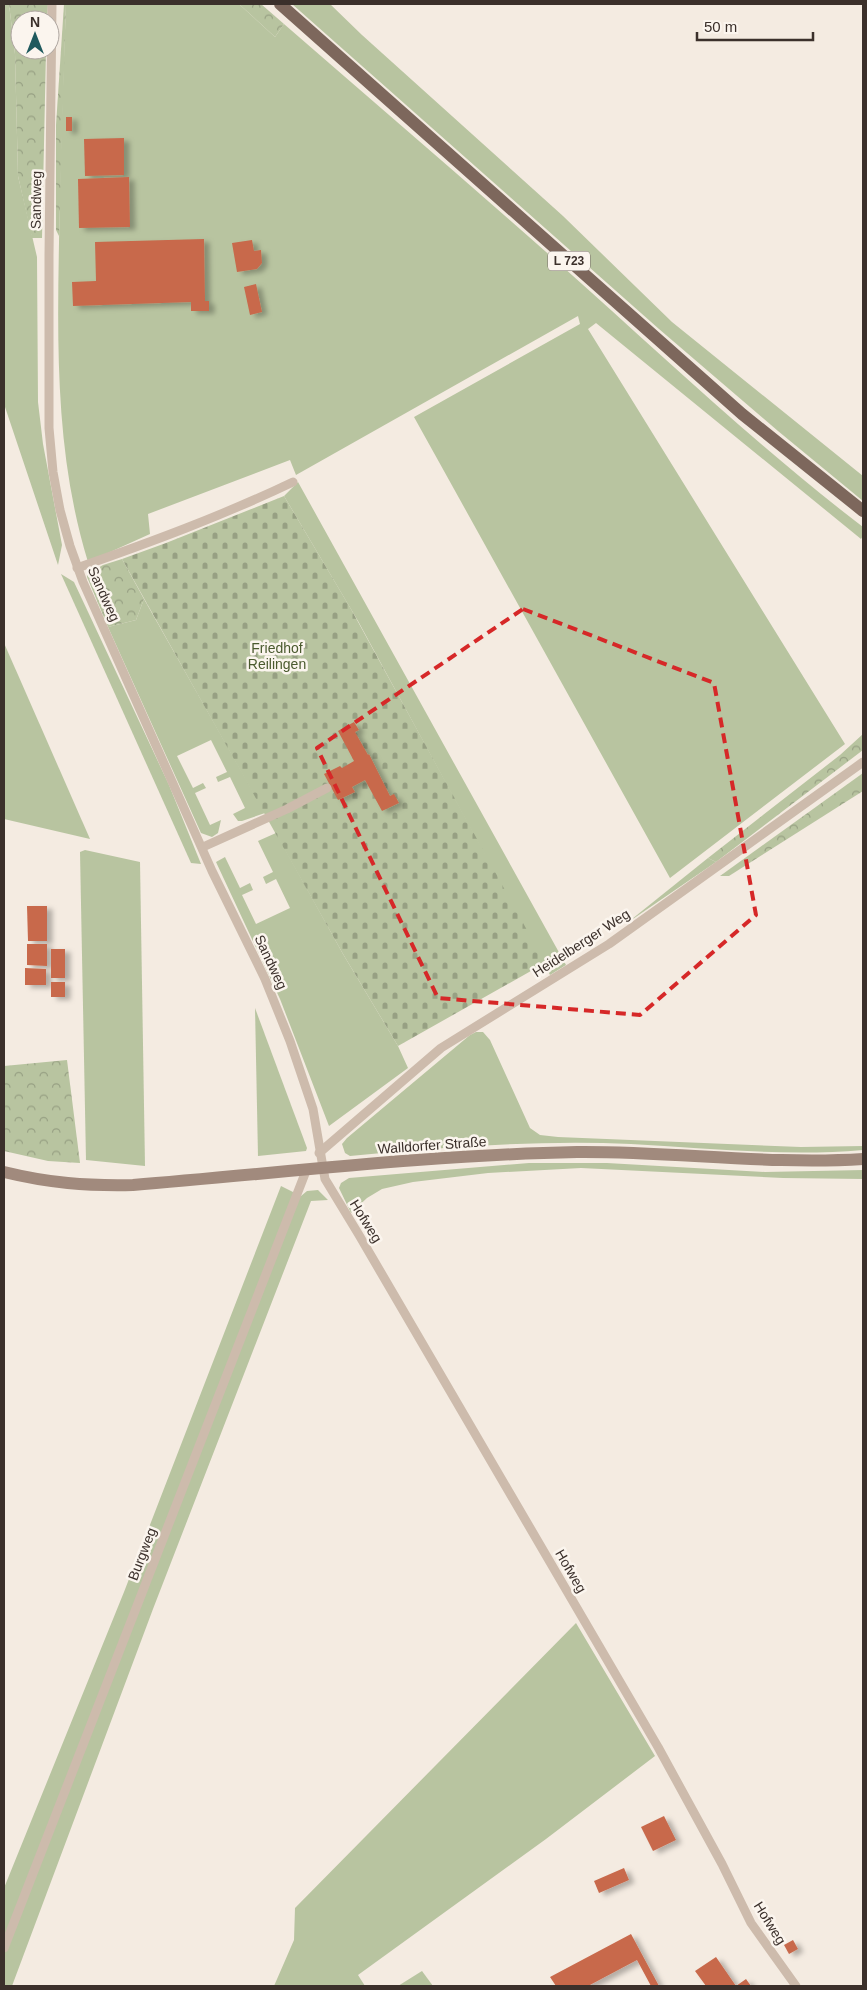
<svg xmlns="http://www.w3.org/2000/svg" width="867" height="1990" font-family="Helvetica,sans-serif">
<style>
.green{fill:#b8c4a0}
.forest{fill:url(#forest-crowns)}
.cemetery{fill:url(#cemetery-stones)}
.building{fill:#c8694b;filter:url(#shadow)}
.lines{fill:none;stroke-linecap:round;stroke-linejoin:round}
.lane{stroke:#cdbbac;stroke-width:9}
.secondary{stroke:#a18a7d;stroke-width:12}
.primary{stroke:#7d675c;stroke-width:12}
.marked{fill:none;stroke:#d62828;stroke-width:4;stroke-dasharray:10 6;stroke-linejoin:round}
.labels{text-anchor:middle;stroke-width:5;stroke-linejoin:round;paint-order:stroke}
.shield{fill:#fbf5ee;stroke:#756b66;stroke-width:1}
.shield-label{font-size:12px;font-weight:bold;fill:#3b302b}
.street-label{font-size:14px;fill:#3b302b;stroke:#fbf5ee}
.park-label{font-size:14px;fill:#4a5a2e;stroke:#fbf5ee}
</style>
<defs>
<pattern id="forest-crowns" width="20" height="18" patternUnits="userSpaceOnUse" patternTransform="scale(1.25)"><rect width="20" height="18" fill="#b8c4a0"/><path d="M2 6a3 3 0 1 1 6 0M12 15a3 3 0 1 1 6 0" fill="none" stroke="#97a083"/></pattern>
<pattern id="cemetery-stones" width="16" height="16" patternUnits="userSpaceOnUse" patternTransform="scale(1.25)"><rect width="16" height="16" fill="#b8c4a0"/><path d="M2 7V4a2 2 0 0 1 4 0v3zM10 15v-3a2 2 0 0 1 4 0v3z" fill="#97a083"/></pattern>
<filter id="shadow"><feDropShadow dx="5.5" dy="3" stdDeviation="2.5" flood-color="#0004"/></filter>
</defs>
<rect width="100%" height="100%" fill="#f4ebe1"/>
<g class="green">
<polygon points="4,4 9,4 15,54 18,176 37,257 38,402 43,444 62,545 58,565 4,404"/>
<path d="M66,4h173l36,33 9,-13c93,81 187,161 279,243 99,88 195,180 300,260v9l-2,3 -265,-216 -8,6 257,415 -175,134 -256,-461 166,-93 -2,-8 -282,159 -6,-15 -142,54 2,20 -62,28c-32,-104 -31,-212 -29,-319 1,-80 4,-160 7,-239z"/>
<polygon points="292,4 330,4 362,35 563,216 672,322 863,476 863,501 778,431 659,329"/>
<polygon points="298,482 566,965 550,975 358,621 284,496"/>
<polygon points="61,574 74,582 169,785 201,864 191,863"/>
<polygon points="144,599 265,813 242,821 238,821 233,814 245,808 230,777 218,782 216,777 227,772 211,740 177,756 193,788 203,783 206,788 195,793 210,825 221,820 218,833 212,837 201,833 108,627 136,620"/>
<polygon points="4,643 90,839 4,819"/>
<polygon points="276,833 343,954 398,1046 408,1068 329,1126 280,999 216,862 225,857 240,888 250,883 253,890 242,895 256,924 290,908 276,879 266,884 263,877 273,872 258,841"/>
<polygon points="85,850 140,862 145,1166 86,1160 80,852"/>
<polygon points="708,858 716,862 627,923"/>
<polygon points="255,1008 307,1148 306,1151 258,1156"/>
<path d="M476,1032h7l7,8 40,88 10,7 18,2 243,10 62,-1v4c-77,7 -155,-2 -232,-6 -94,-4 -187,3 -281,12l-5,-3 -3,-9 5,-6 123,-103z"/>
<polygon points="529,1163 607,1163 765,1172 863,1170 863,1179 783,1178 581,1168 488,1173 413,1182 382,1189 367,1198 351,1213 339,1188 341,1183 349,1178"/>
<polygon points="281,1186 301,1196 307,1191 318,1190 328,1200 311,1201 153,1609 12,1986 4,1986 4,1888 124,1592"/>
<polygon points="576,1623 655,1756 546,1839 358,1975 365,1986 274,1986 294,1940 295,1908"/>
<polygon points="422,1971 433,1986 398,1986"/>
</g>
<g class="forest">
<polygon points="9,4 48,4 47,20 20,20 20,50 46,50 42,238 32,238 18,176 15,54"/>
<polygon points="64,4 66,4 59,236 56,230 56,125"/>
<polygon points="239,4 261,4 284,24 275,37"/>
<polygon points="122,559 144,599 136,620 108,627 87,577 87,574 103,565"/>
<polygon points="863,734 863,750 716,862 708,858 840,755"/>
<polygon points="863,773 863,791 729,876 720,876"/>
<polygon points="67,1060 80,1163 48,1161 4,1151 4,1066"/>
</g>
<polygon class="cemetery" points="284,496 351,609 545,963 398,1046 343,954 122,559 166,543"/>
<g class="building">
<rect x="66" y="117" width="6" height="14"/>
<polygon points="124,138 124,175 85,176 84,139"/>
<polygon points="129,177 130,227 79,228 78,179"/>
<polygon points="204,239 205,301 209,301 209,311 191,311 191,302 73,306 72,282 96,281 95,242"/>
<polygon points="252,240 254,251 261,250 262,263 257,269 237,272 232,243"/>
<polygon points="256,284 262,312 250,315 244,287"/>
<polygon points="354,722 359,730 355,732 368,755 369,754 390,796 394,794 399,803 382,811 365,780 352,787 355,792 338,800 324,774 340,766 342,768 354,761 338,731"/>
<polygon points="27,906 47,906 47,941 28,941"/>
<polygon points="27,944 47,944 47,966 27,965"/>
<rect x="51" y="949" width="14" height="29"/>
<polygon points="25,968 46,969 46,985 25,985"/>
<rect x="51" y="982" width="14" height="15"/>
<polygon points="664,1816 676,1840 653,1851 641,1827"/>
<polygon points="624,1868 629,1880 599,1893 594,1881"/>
<polygon points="631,1934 659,1986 651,1986 637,1960 588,1986 556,1986 550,1977"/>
<polygon points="793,1940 798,1949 789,1954 784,1945"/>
<polygon points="716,1957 736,1986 746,1979 751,1986 706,1986 695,1971"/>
</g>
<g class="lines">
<g class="lane">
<polyline points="52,4 49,255 49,428 53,472 60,510 70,546 83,582 212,871 265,979 290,1041 313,1109 325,1179 359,1235 658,1747 722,1864 751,1923 796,1986"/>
<path d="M77,568c74,-26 145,-52 216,-86"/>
<polyline points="203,847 287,809 327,788"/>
<polyline points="319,1153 441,1048 609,944 863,762"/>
<polyline points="4,1948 306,1171"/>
</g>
<path class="secondary" d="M4,1172c45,11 82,14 129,13 147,-12 296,-30 444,-33 95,-1 191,13 286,7"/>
<polyline class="primary" points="280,4 742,414 863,511"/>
</g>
<path class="marked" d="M523,609l191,74 42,232 -116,100 -202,-17 -121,-250z"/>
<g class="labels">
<rect class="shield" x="548" y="251.5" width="42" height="19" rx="4"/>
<g class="shield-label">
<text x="569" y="265">L 723</text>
</g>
<g class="street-label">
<text transform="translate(36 200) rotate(-89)" y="5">Sandweg</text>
<text transform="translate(104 594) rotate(66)" y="5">Sandweg</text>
<text transform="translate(581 943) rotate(-33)" y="5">Heidelberger Weg</text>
<text transform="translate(271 962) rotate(65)" y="5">Sandweg</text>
<text transform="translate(432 1145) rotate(-4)" y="5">Walldorfer Straße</text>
<text transform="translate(366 1221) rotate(58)" y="5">Hofweg</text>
<text transform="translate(142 1554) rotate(-69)" y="5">Burgweg</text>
<text transform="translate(571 1571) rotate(60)" y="5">Hofweg</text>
<text transform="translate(770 1923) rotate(58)" y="5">Hofweg</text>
</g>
<g class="park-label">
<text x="277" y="653">Friedhof<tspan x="277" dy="16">Reilingen</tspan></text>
</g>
</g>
<rect width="867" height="1990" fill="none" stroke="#3b302b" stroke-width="10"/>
<g transform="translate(35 35)"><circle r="24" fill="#fbf5ee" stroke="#aea6a0"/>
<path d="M0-4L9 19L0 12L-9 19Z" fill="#1f5a5e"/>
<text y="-8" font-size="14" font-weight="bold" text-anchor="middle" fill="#3b302b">N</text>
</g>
<path d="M697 32v8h116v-8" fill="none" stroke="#3b302b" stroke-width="2.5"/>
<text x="704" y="32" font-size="15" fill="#3b302b" stroke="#fbf5ee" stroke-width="4" paint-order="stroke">50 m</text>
</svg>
